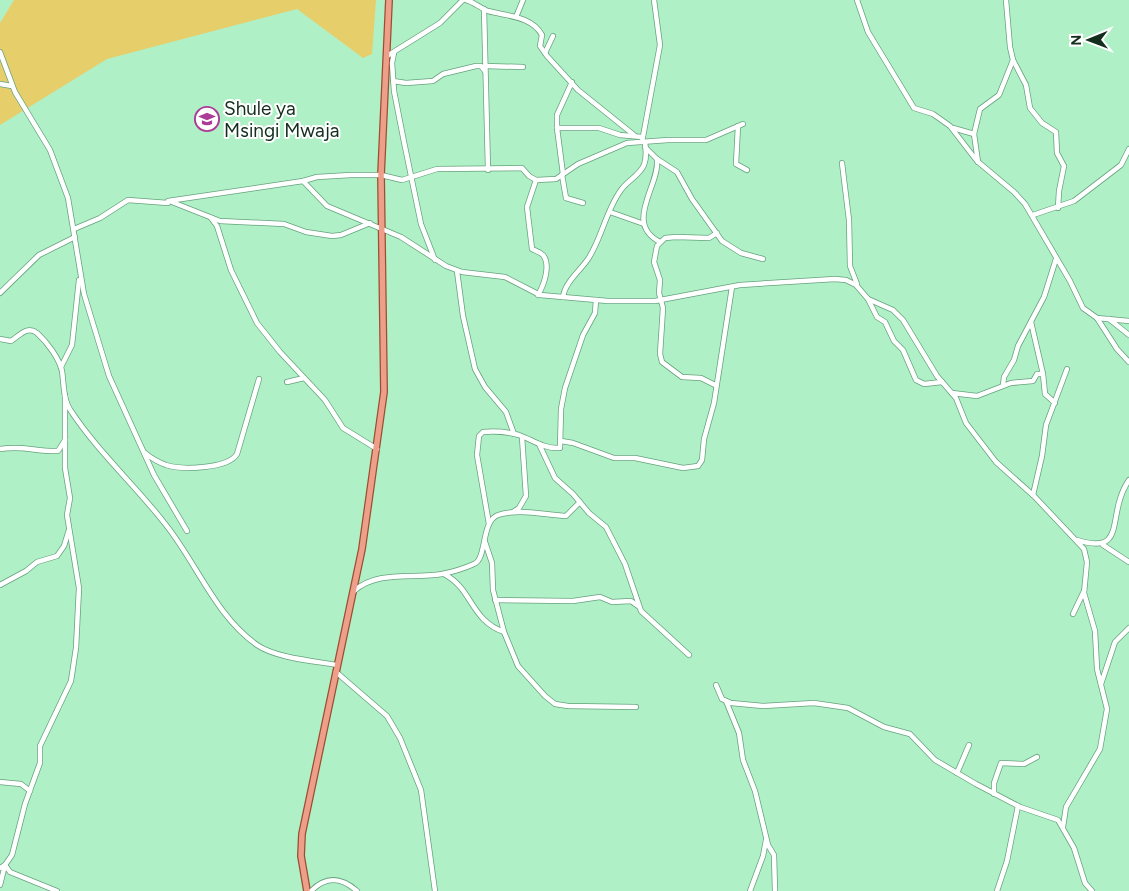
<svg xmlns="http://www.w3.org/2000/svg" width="1129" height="891" font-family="Figtree,sans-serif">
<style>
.green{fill:#e6ce6a}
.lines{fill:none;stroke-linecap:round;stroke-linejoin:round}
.minor-casing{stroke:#65a27d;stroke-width:6}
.major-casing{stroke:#9b4e31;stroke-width:8}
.minor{stroke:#fff;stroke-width:4.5}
.major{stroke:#ee9f89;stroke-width:5.5}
.labels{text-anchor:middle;stroke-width:4;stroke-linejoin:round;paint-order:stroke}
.poi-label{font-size:19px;fill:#142e1e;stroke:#fff;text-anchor:start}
</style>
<rect width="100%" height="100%" fill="#b0f0c7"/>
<polygon class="green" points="14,0 376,0 372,54 363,58 297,9 107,59 0,125 0,23"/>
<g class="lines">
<defs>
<g id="minor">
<path d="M466,0c8,2 14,8 22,11 18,5 44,5 54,24l-2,11 7,10 31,34 56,45"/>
<polyline points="857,0 868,32 914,108 933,114 950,126 977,161 1014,192 1025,204 1070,281 1083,308 1097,318 1117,349 1129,362"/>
<polyline points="1006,0 1010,47 1013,60 1026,85 1030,108 1042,123 1056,132 1057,153 1064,166 1059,191 1058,208"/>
<polyline points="484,9 488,170"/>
<polyline points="516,17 523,0"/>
<polyline points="0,52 15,92 50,150 68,198 84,294 109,376 154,475 187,531"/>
<polyline points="394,53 392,63 394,91 404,142 421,224 435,260"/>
<polyline points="545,53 553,36"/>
<polyline points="387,56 440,23 463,0"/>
<polyline points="485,66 523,67"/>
<polyline points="393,81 406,83 433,81 443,74 476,66 481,66 485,71"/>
<polyline points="572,82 557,115 557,128 599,128 620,135 642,137"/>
<polyline points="0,84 12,86"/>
<polyline points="738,126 736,164 747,170"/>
<polyline points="557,128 563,174"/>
<polyline points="953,128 974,134"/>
<polyline points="642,142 660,45 654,0"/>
<polyline points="645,147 657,159 677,172 692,199 722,241 741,253 763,259"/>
<path d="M657,159c3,27 -34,64 3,83"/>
<polyline points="978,162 974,134 980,109 999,95 1013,60"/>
<polyline points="842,163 849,220 850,266 857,284"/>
<polyline points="562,175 566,198 583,203"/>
<path d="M536,180l-9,27 5,42c4,2 8,3 11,6 8,10 1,30 -5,40"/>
<polyline points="303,181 317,177 351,175 381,175 402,180 437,169 522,168 529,176 536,180 556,179 578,164 627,143 668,140 706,140 743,124"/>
<polyline points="172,202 220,221 284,224 306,232 332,236 341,235 370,223"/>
<polyline points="610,212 644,224"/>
<polyline points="1033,215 1074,201 1121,165 1129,149"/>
<polyline points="211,218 217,226 231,270 257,323 280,352 325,400 343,428 377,449"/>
<polyline points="74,229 100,218 128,200 168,203 168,201 303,181 327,206 401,237 446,266 462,272 505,277 540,295 608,301 655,301 740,285 835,279 846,280 856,285 868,299 893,310 903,320 937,376 956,398 966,423 996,462 1034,496 1084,549 1087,562 1084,593 1095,631 1097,669 1107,709 1100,749 1066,807 1063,827"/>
<polyline points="457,271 463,316 475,369 485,387 506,412 514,434"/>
<polyline points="0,293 39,255 75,237"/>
<path d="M563,297c2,-15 17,-26 25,-38 14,-21 18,-49 33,-69 7,-10 18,-14 23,-25 3,-8 2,-15 1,-23"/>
<polyline points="868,299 877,317 885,322 894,341 903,350 916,380 924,384 942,382"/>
<polyline points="1097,318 1129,321"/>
<polyline points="1109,319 1129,335"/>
<polyline points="1031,322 1043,374 1045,394 1055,403"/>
<path d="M0,339l11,2c8,-5 16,-16 26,-8 10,9 22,25 25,38 2,13 1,29 9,40 27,41 65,75 95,114 31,39 49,90 91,120 19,13 57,16 80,20"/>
<polyline points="61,367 72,345 79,280"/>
<polyline points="287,382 304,378"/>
<polyline points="715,385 701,378 682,377 662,362 660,354 663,308 659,293 660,280 654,262 657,246 665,238 676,237 709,238 717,233"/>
<polyline points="1003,385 1004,377 1014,360 1018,346 1044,297 1056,259"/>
<polyline points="952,393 977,396 1011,383 1033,381 1037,374 1043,374"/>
<polyline points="561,441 573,443 614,458 635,458 683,468 698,466 702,460 704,439 714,403 732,287"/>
<polyline points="539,444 555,478 573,494 589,513 606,527 625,564 641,611 689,655"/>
<path d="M0,449c23,-4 37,3 58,2l7,-11"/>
<path d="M145,453c6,5 13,9 21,12 15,5 62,4 71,-11l22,-75"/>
<polyline points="1033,495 1042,456 1046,425 1067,369"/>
<polyline points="513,512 519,508 526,496 522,437"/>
<path d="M489,524l-12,-69 2,-19 4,-4c11,-1 25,0 36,3 14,5 25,14 41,13l1,-39 4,-21 18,-53 12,-22 1,-13"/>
<path d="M1077,540c52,16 28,-25 52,-60"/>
<polyline points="485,542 492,563 493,590 504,632 518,666 545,696 555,704 568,706 636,707"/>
<polyline points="1103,545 1129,562"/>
<path d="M444,574c29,15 26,46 60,58"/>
<polyline points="0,585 26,571 37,562 57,556 64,546 69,530"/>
<path d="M354,591c23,-21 59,-12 88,-17 10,-2 23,-6 32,-10 13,-5 7,-43 24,-49 21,-7 46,0 68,1l14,-14"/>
<polyline points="495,600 573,601 600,597 612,602 631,601 638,606"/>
<polyline points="1073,614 1084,591"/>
<polyline points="336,672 387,716 400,738 421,790 435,891"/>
<polyline points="1101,684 1115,642 1129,628"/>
<polyline points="716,685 722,699 731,703 763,706 814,703 848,708 884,727 910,734 935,760 976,784 1020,807 1058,820 1074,848 1085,883 1092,891"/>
<polyline points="726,701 739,733 743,760 755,791 768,845 774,855 775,891"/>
<polyline points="957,773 969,745"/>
<polyline points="0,782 21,784 30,791"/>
<polyline points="994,794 994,783 1001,763 1024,764 1037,757"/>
<polyline points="0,868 5,865 10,872 57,891"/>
<polyline points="0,885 5,865 12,855 25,804 40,763 40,746 71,681 76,648 79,588 67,515 70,498 65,468 65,395"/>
<path d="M311,891c15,-15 30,-14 46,0"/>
<polyline points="750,891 763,856 766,840"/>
<polyline points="997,891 1007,861 1018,806"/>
</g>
<polyline id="major" points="307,891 301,856 302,834 362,549 384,392 381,175 389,0"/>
</defs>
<use href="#minor" class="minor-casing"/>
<use href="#major" class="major-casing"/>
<use href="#minor" class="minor"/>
<use href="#major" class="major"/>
</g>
<defs>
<symbol id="school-ring" viewBox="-11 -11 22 22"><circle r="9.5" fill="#fff" stroke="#ac3b97" stroke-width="1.5"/><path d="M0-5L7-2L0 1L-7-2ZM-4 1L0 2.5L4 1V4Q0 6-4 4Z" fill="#ac3b97"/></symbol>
</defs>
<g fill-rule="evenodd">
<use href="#school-ring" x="193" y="105" width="28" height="28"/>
</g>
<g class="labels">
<g class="poi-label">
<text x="224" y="115">Shule ya<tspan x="224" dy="22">Msingi Mwaja</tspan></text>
</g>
</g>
<g transform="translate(1089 40) rotate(269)" stroke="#ffffff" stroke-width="4" paint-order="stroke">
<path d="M0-4L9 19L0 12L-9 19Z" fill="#142e1e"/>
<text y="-8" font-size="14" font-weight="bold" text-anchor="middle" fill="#142e1e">N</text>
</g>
</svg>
